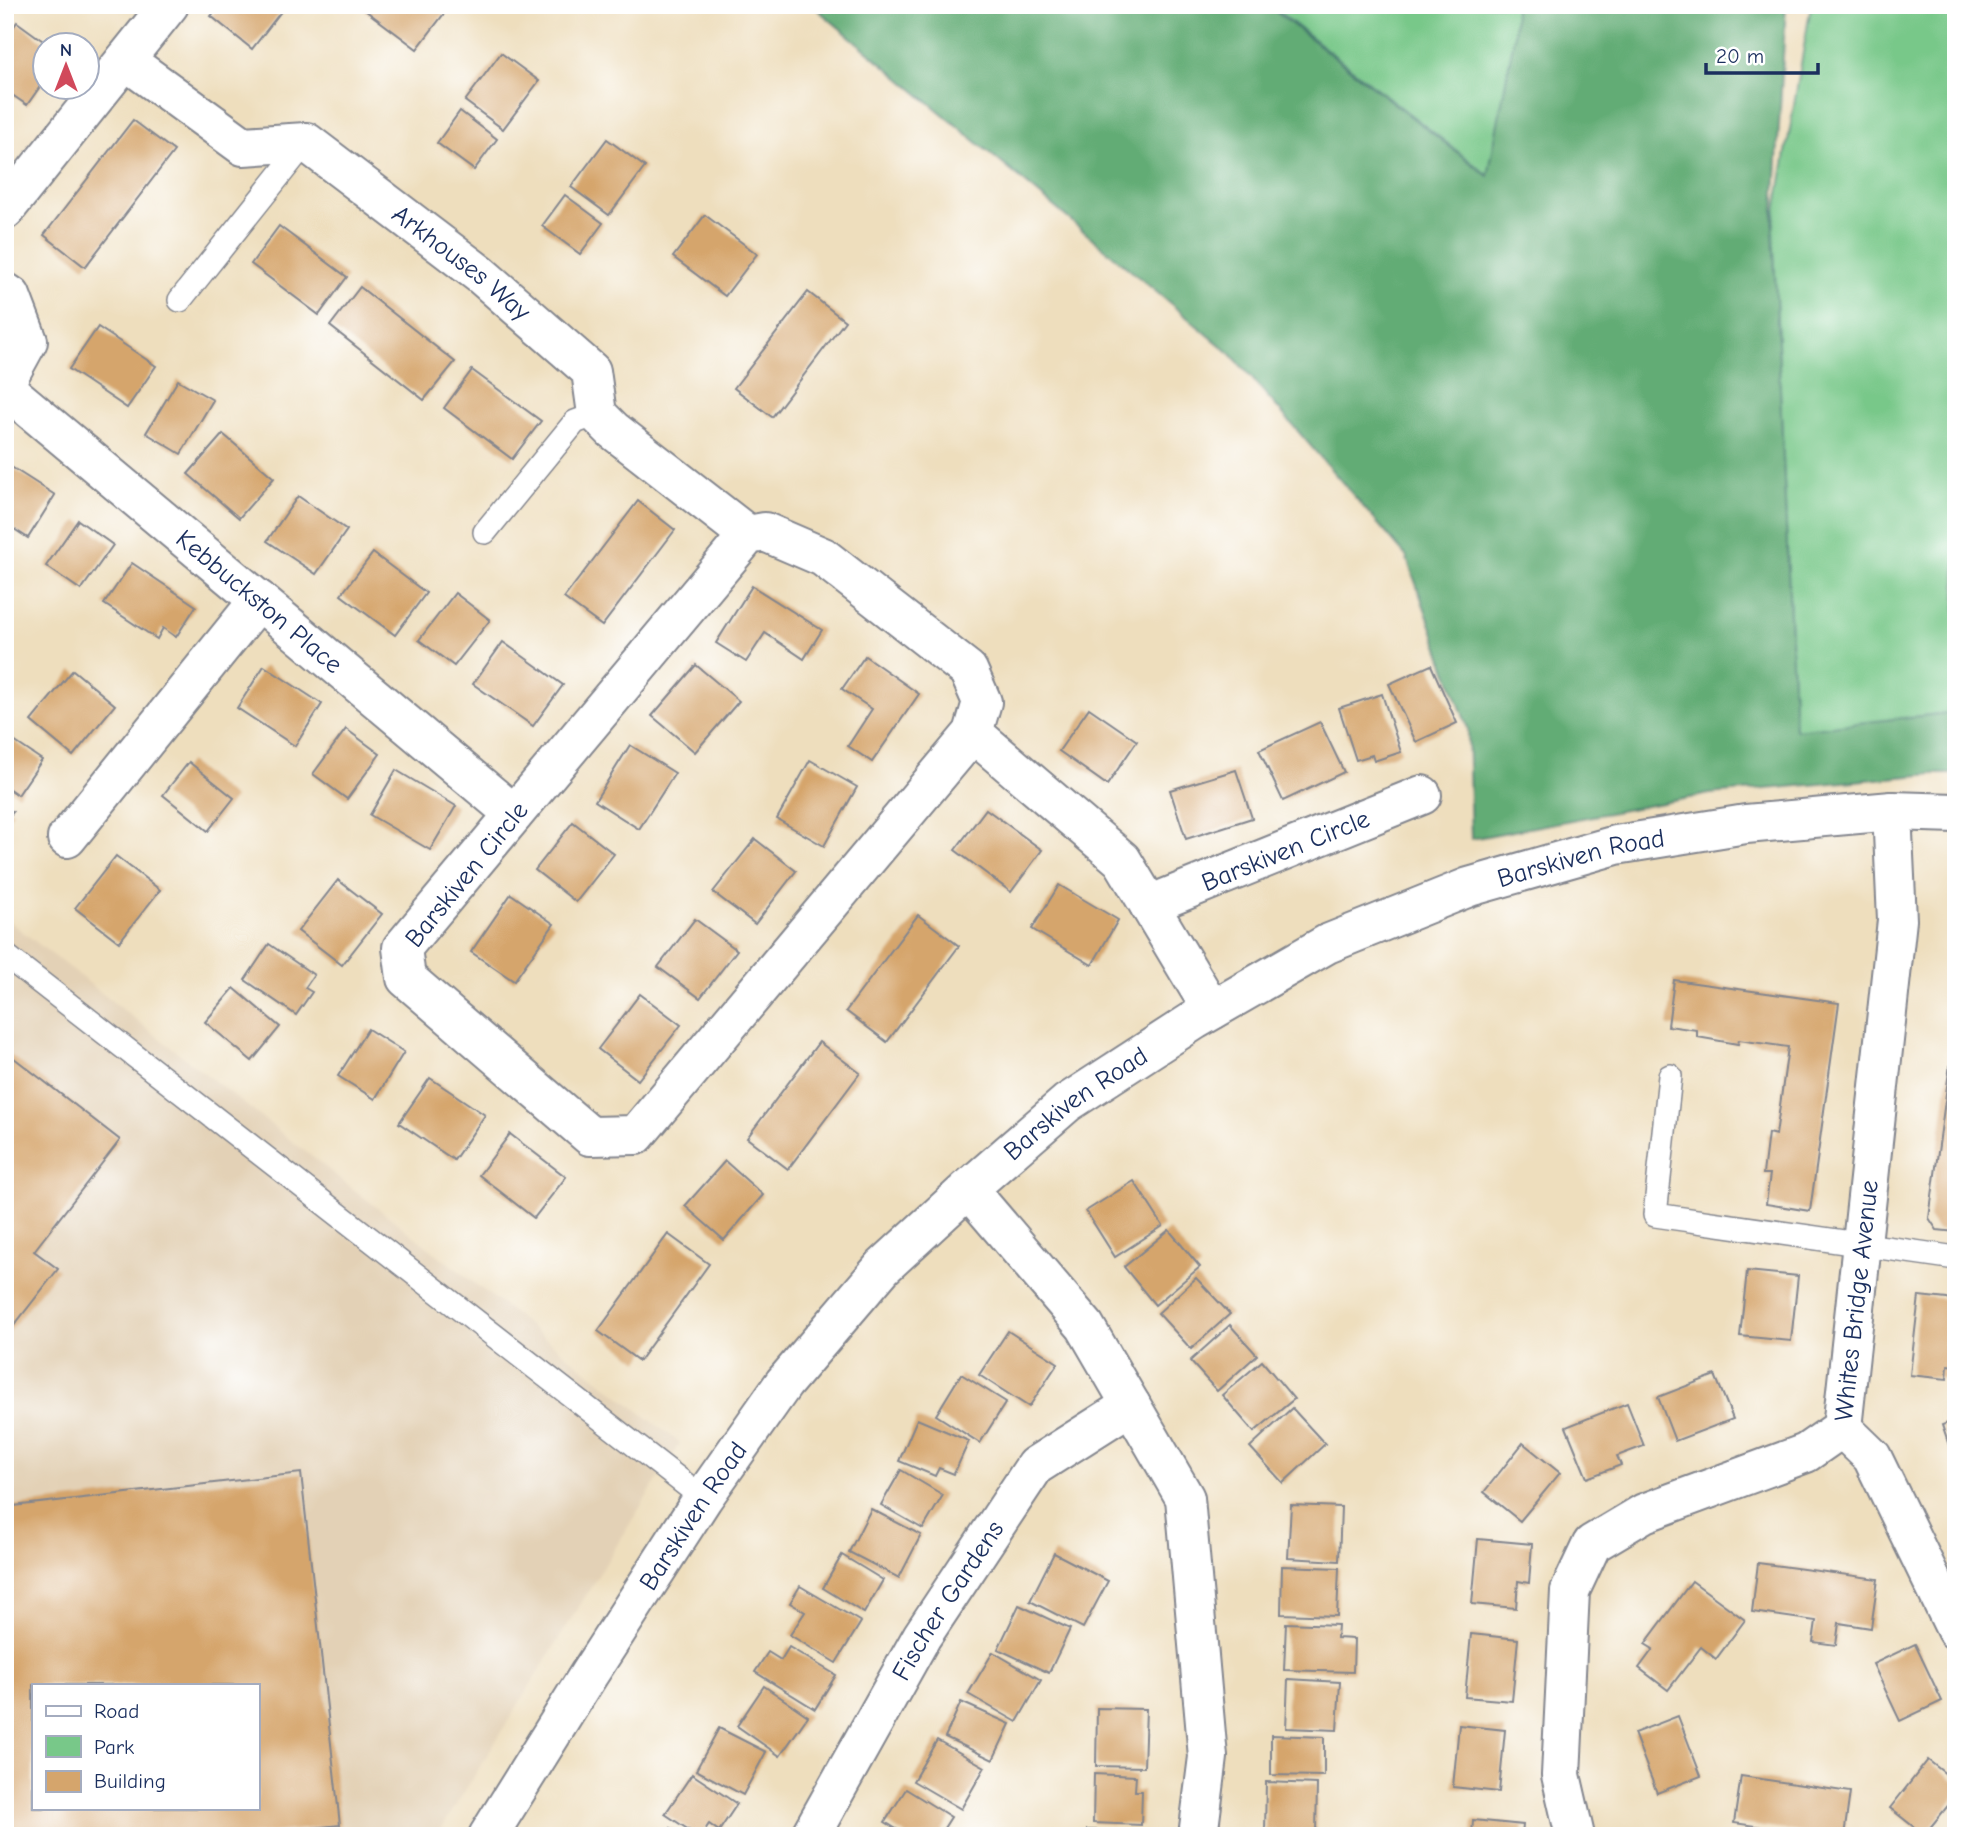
<svg xmlns="http://www.w3.org/2000/svg" width="1961" height="1841" font-family="'Comic Neue',sans-serif">
<style>
.built{fill:#e3d1b6;fill-rule:evenodd}
.green{fill:#78c889;stroke:#4a7c74;stroke-width:2}
.forest{fill:#62ac75;stroke:#3e6e6a;stroke-width:2}
.building{fill:#d5a56c;fill-rule:evenodd}
.lines{fill:none;stroke-linecap:round;stroke-linejoin:round}
.service-casing{stroke:#84868e;stroke-width:26}
.minor-casing{stroke:#84868e;stroke-width:42}
.tertiary-casing{stroke:#84868e;stroke-width:42}
.service{stroke:#fff;stroke-width:23}
.minor{stroke:#fff;stroke-width:38}
.tertiary{stroke:#fff;stroke-width:38}
.labels{text-anchor:middle;stroke-width:6;stroke-linejoin:round;paint-order:stroke}
.street-label{font-size:26px;fill:#1b2f5e;stroke:#fff}
</style>
<rect width="100%" height="100%" fill="#fff"/>
<filter id="ink" filterUnits="userSpaceOnUse"><feTurbulence type="fractalNoise" baseFrequency=".0143" numOctaves="2"/><feDisplacementMap in="SourceGraphic" scale="14" xChannelSelector="R" yChannelSelector="G"/><feConvolveMatrix kernelMatrix="1 2 1 2 8 2 1 2 1" color-interpolation-filters="sRGB"/></filter>
<filter id="wash" filterUnits="userSpaceOnUse"><feTurbulence type="fractalNoise" baseFrequency=".00686" numOctaves="4" result="noise"/><feDisplacementMap in="SourceGraphic" scale="28" xChannelSelector="R" yChannelSelector="G"/><feGaussianBlur stdDeviation="1.57" result="paint"/><feColorMatrix in="noise" values="0 0 0 0 0 0 0 0 0 0 0 0 0 0 0 0 0 1.4 0 .05"/><feComposite in="paint" operator="in"/></filter>
<g filter="url(#wash)">
<rect width="100%" height="100%" fill="#eedebd"/>
<path class="built" d="M5,918l675,525 -243,393h-432zM33,1685h224v123h-224z"/>
<g class="green">
<polygon points="1270,5 1553,5 1489,176"/>
<polygon points="1811,5 1956,5 1956,712 1795,731 1773,229"/>
</g>
<polygon class="forest" points="812,5 1267,5 1488,176 1514,38 1515,5 1786,5 1773,229 1795,730 1956,712 1956,774 1933,774 1710,794 1471,839 1468,729 1406,556 1231,354"/>
<g id="blocks">
<g class="building">
<polygon points="220,5 286,5 252,49 211,16"/>
<polygon points="369,5 447,5 449,7 417,49 365,10"/>
<polygon points="17,22 50,46 46,46 46,78 27,105 5,90 5,39"/>
<polygon points="501,53 539,81 503,129 465,101"/>
<polygon points="460,111 497,139 474,170 437,143"/>
<polygon points="133,120 174,151 85,267 44,235"/>
<polygon points="607,139 645,167 609,215 571,187"/>
<polygon points="565,195 603,223 580,254 542,226"/>
<polygon points="705,215 757,254 725,296 673,257"/>
<polygon points="279,226 347,277 319,315 251,264"/>
<polygon points="360,287 455,362 424,400 330,326"/>
<polygon points="808,292 845,321 772,417 734,388"/>
<polygon points="98,327 156,366 127,408 69,369"/>
<polygon points="472,370 541,421 512,459 444,408"/>
<polygon points="178,380 213,400 181,454 146,433"/>
<polygon points="223,434 274,478 239,518 188,474"/>
<polygon points="5,463 55,495 28,538 5,523"/>
<polygon points="298,496 347,530 316,574 267,541"/>
<polygon points="638,501 675,530 602,626 564,598"/>
<polygon points="78,520 113,545 81,590 46,566"/>
<polygon points="373,553 426,593 395,635 341,595"/>
<polygon points="132,563 196,606 176,637 163,628 157,639 104,604"/>
<polygon points="752,586 822,630 804,659 765,633 746,662 716,643"/>
<polygon points="455,593 490,620 454,666 419,640"/>
<polygon points="503,642 563,685 533,726 473,684"/>
<polygon points="865,656 919,694 872,762 848,746 872,709 842,689"/>
<polygon points="696,665 739,701 695,752 652,716"/>
<polygon points="1431,665 1457,723 1416,742 1389,684"/>
<polygon points="264,666 322,704 295,746 237,708"/>
<polygon points="73,670 115,705 73,756 31,721"/>
<polygon points="1382,694 1401,752 1374,761 1372,755 1356,760 1339,708"/>
<polygon points="1089,708 1137,741 1107,785 1059,751"/>
<polygon points="1320,722 1344,772 1283,801 1259,750"/>
<polygon points="346,729 380,754 347,799 313,774"/>
<polygon points="5,735 42,760 18,795 5,786"/>
<polygon points="630,745 675,773 639,829 595,801"/>
<polygon points="810,760 857,787 824,846 777,819"/>
<polygon points="189,762 234,798 208,831 163,795"/>
<polygon points="396,770 456,806 430,850 370,815"/>
<polygon points="1236,770 1252,818 1186,839 1170,790"/>
<polygon points="5,806 13,812 5,822"/>
<polygon points="986,809 1042,850 1011,892 955,850"/>
<polygon points="573,822 614,854 576,902 535,870"/>
<polygon points="755,839 796,871 755,924 713,892"/>
<polygon points="116,856 160,890 119,942 75,908"/>
<polygon points="338,880 382,914 342,965 298,931"/>
<polygon points="1059,885 1118,920 1092,965 1032,929"/>
<polygon points="511,894 554,924 514,981 471,952"/>
<polygon points="918,915 959,946 887,1042 846,1011"/>
<polygon points="695,919 737,950 700,998 658,967"/>
<polygon points="269,944 314,975 305,988 312,992 296,1015 245,980"/>
<polygon points="1674,980 1839,1003 1810,1211 1766,1204 1770,1174 1763,1174 1768,1133 1776,1135 1788,1047 1739,1040 1738,1044 1697,1037 1697,1030 1668,1026"/>
<polygon points="234,988 280,1027 252,1061 205,1022"/>
<polygon points="640,994 681,1025 638,1080 598,1049"/>
<polygon points="368,1029 404,1052 375,1099 338,1076"/>
<polygon points="1956,1040 1956,1232 1937,1230 1929,1218 1953,1042"/>
<polygon points="819,1042 860,1073 788,1169 747,1138"/>
<polygon points="5,1051 120,1140 34,1251 58,1269 5,1337"/>
<polygon points="430,1078 485,1115 454,1160 399,1123"/>
<polygon points="510,1134 566,1177 534,1218 479,1175"/>
<polygon points="725,1161 763,1195 724,1240 685,1206"/>
<polygon points="1134,1181 1163,1226 1115,1257 1086,1211"/>
<polygon points="1169,1230 1200,1267 1155,1305 1124,1267"/>
<polygon points="668,1234 709,1264 639,1361 598,1331"/>
<polygon points="1747,1271 1798,1276 1791,1341 1740,1336"/>
<polygon points="1196,1278 1230,1314 1191,1349 1158,1313"/>
<polygon points="1919,1296 1956,1300 1956,1366 1948,1365 1947,1379 1910,1375"/>
<polygon points="1230,1325 1257,1355 1217,1391 1190,1361"/>
<polygon points="1008,1331 1058,1363 1029,1407 979,1375"/>
<polygon points="1262,1361 1294,1399 1254,1432 1222,1395"/>
<polygon points="961,1374 1006,1402 980,1443 936,1415"/>
<polygon points="1715,1375 1733,1419 1675,1441 1658,1397"/>
<polygon points="1627,1403 1644,1446 1617,1456 1621,1465 1587,1478 1566,1427"/>
<polygon points="1292,1408 1325,1444 1283,1483 1250,1447"/>
<polygon points="917,1419 969,1441 954,1474 939,1468 935,1476 899,1461"/>
<polygon points="1956,1420 1956,1463 1955,1463 1942,1425"/>
<polygon points="1523,1443 1560,1473 1520,1521 1484,1492"/>
<polygon points="901,1470 943,1495 923,1529 881,1505"/>
<path d="M301,1473l39,352 -101,11h-234v-329zM33,1685h224v123h-224z"/>
<polygon points="1291,1505 1341,1507 1339,1561 1288,1558"/>
<polygon points="871,1509 921,1535 899,1578 849,1552"/>
<polygon points="1478,1539 1532,1544 1529,1583 1518,1581 1516,1608 1472,1604"/>
<polygon points="1054,1553 1108,1581 1083,1628 1030,1601"/>
<polygon points="842,1555 883,1580 864,1613 823,1588"/>
<polygon points="1758,1563 1878,1579 1871,1628 1839,1623 1836,1645 1813,1642 1816,1621 1752,1612"/>
<polygon points="1282,1566 1339,1568 1337,1616 1281,1614"/>
<polygon points="1692,1581 1745,1620 1716,1659 1701,1647 1668,1690 1639,1668 1653,1649 1645,1644"/>
<polygon points="800,1586 861,1622 836,1663 790,1635 805,1612 790,1603"/>
<polygon points="1019,1605 1070,1629 1049,1673 998,1649"/>
<polygon points="1286,1623 1338,1625 1337,1638 1354,1639 1353,1672 1284,1670"/>
<polygon points="1471,1634 1518,1639 1512,1701 1465,1697"/>
<polygon points="1915,1644 1942,1701 1900,1721 1873,1664"/>
<polygon points="789,1647 836,1675 815,1709 755,1672 768,1652 781,1660"/>
<polygon points="993,1652 1041,1680 1017,1722 968,1694"/>
<polygon points="1288,1679 1340,1682 1337,1730 1286,1728"/>
<polygon points="764,1686 808,1716 780,1756 737,1726"/>
<polygon points="961,1702 1010,1724 993,1760 945,1737"/>
<polygon points="1097,1708 1146,1709 1144,1767 1096,1766"/>
<polygon points="1678,1716 1701,1776 1657,1793 1634,1733"/>
<polygon points="1459,1725 1505,1730 1499,1792 1453,1787"/>
<polygon points="719,1728 766,1752 743,1795 696,1770"/>
<polygon points="1271,1735 1324,1737 1324,1776 1271,1775"/>
<polygon points="937,1740 985,1767 961,1809 913,1781"/>
<polygon points="1928,1760 1956,1782 1956,1796 1924,1835 1890,1808"/>
<polygon points="692,1774 737,1804 719,1831 709,1824 701,1836 698,1836 665,1814"/>
<polygon points="1094,1774 1136,1776 1135,1791 1142,1791 1141,1825 1093,1823"/>
<polygon points="1741,1776 1850,1792 1844,1836 1825,1836 1734,1823"/>
<polygon points="1266,1782 1317,1784 1316,1832 1265,1831"/>
<polygon points="906,1789 951,1817 939,1836 908,1836 885,1822"/>
<polygon points="1473,1820 1523,1825 1522,1836 1472,1836"/>
<polygon points="671,1828 684,1836 667,1836"/>
<polygon points="1087,1830 1135,1831 1135,1836 1087,1836"/>
</g>
</g>
</g>
<g filter="url(#ink)">
<use href="#blocks" fill-opacity="0" stroke="#84868e" stroke-width="2"/>
<g class="lines">
<defs>
<g id="service">
<polyline points="180,300 306,142"/>
<polyline points="485,532 575,422 597,414"/>
<polyline points="5,955 703,1498"/>
<polyline points="1670,1076 1655,1215 1956,1258"/>
</g>
<g id="minor">
<path id="s1" d="M125,60l118,86 63,-4 175,133 110,96 6,43 16,16 135,105"/>
<polyline points="5,210 169,5"/>
<polyline points="5,292 11,296 28,341 5,383"/>
<path id="s2" d="M5,388l509,426"/>
<polygon points="765,532 823,557 968,670 982,702 973,733 636,1135 590,1136 406,978 402,948 748,535"/>
<polyline points="973,733 1122,860 1212,1010"/>
<polyline points="67,838 259,600"/>
<path id="s3" d="M1149,905l273,-110"/>
<polyline points="968,1189 1085,1326 1185,1498 1208,1757 1198,1836"/>
<polyline points="1842,1428 1872,1457 1956,1630"/>
<path id="s4" d="M810,1836l112,-200 113,-170 96,-61"/>
<path id="s5" d="M1575,1836l-14,-61 9,-184 22,-47 52,-31 162,-60 36,-25 55,-508 -5,-109"/>
</g>
<g id="tertiary">
<path id="s6" d="M488,1836l101,-162 114,-176 81,-115 99,-116 85,-78 99,-86 128,-83 132,-76 142,-57 147,-42 130,-21 146,-13 64,2"/>
</g>
</defs>
<use href="#service" class="service-casing"/>
<use href="#minor" class="minor-casing"/>
<use href="#tertiary" class="tertiary-casing"/>
<use href="#service" class="service"/>
<use href="#minor" class="minor"/>
<use href="#tertiary" class="tertiary"/>
</g>
</g>
<g class="labels">
<g class="street-label">
<text dy="9" stroke="none"><textPath href="#s1" startOffset="406">Arkhouses Way</textPath></text>
<text dy="9" stroke="none"><textPath href="#s2" startOffset="332">Kebbuckston Place</textPath></text>
<text dy="9" stroke="none"><textPath href="#s3" startOffset="147">Barskiven Circle</textPath></text>
<text dy="9" stroke="none"><textPath href="#s6" startOffset="1514">Barskiven Road</textPath></text>
<text transform="translate(466 874) rotate(-51)" y="9">Barskiven Circle</text>
<text dy="9" stroke="none"><textPath href="#s6" startOffset="947">Barskiven Road</textPath></text>
<text dy="9" stroke="none"><textPath href="#s5" startOffset="704">Whites Bridge Avenue</textPath></text>
<text dy="9" stroke="none"><textPath href="#s6" startOffset="380">Barskiven Road</textPath></text>
<text dy="9" stroke="none"><textPath href="#s4" startOffset="273">Fischer Gardens</textPath></text>
</g>
</g>
<rect width="1961" height="1841" fill="none" stroke="#fff" stroke-width="28"/>
<rect x="32" y="1684" width="228" height="126" fill="#ffffff" stroke="#a4acbf" stroke-width="2"/>
<rect x="46" y="1706" width="35" height="10" fill="#ffffff" stroke="#a4acbf" stroke-width="2"/>
<text x="94" y="1718" font-size="21" fill="#1b2f5e">Road</text>
<rect x="46" y="1736" width="35" height="21" fill="#78c889" stroke="#a4acbf" stroke-width="2"/>
<text x="94" y="1754" font-size="21" fill="#1b2f5e">Park</text>
<rect x="46" y="1771" width="35" height="21" fill="#d5a56c" stroke="#a4acbf" stroke-width="2"/>
<text x="94" y="1788" font-size="21" fill="#1b2f5e">Building</text>
<g transform="translate(66 66)"><circle r="33" fill="#ffffff" stroke="#a4acbf" stroke-width="2"/>
<path d="M0-5L12 26L0 18L-12 26Z" fill="#d1495b"/>
<text y="-10" font-size="19" font-weight="bold" text-anchor="middle" fill="#1b2f5e">N</text>
</g>
<path d="M1706 63v10h112v-10" fill="none" stroke="#1b2f5e" stroke-width="3.5"/>
<text x="1716" y="63" font-size="21" fill="#1b2f5e" stroke="#ffffff" stroke-width="5" paint-order="stroke">20 m</text>
</svg>
